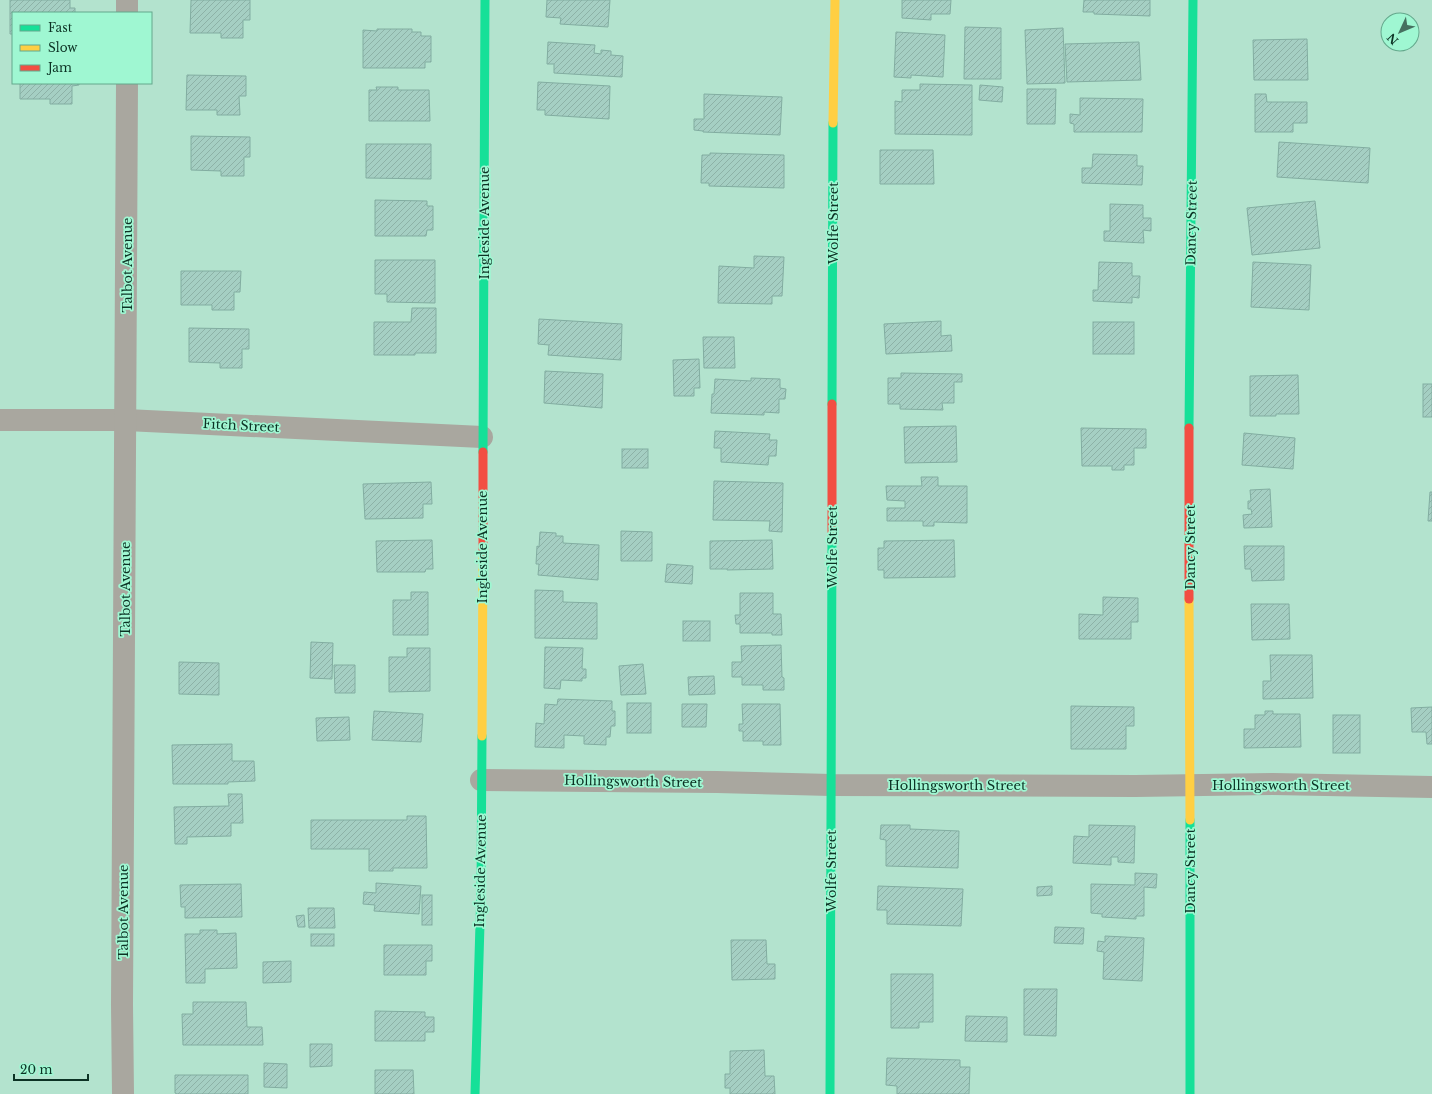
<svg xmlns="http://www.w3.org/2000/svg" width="1432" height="1094" font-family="'Libre Baskerville',serif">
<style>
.building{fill:url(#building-hatch);stroke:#82ada1}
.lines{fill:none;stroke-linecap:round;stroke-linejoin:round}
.street{stroke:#a9a79f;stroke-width:22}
.fast{stroke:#16e098;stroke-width:9}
.slow{stroke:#ffcf43;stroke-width:9}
.jam{stroke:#f24e42;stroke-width:9}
.labels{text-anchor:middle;stroke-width:3.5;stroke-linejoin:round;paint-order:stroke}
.street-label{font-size:13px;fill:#0c3224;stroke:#9ff7d2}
</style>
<defs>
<pattern id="building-hatch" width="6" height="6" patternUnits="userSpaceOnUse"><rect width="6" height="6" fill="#a5cfc3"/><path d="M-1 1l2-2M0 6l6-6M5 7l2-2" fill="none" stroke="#8db2a7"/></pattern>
</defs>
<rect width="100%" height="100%" fill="#b3e3ce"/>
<g class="building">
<polygon points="10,0 70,0 70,8 75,8 75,13 13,13 13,34 10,34"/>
<polygon points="191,0 250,0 250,20 243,20 243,38 221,38 221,33 190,33"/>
<polygon points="547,0 610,0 608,27 560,24 561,18 546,17"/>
<polygon points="902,0 951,0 950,14 931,14 931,20 902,18"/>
<polygon points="1084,0 1150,0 1150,16 1094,14 1094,12 1083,12"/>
<polygon points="965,27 1001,28 1001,79 964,79"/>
<polygon points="1063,28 1065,83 1027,84 1025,30"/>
<polygon points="377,29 412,29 412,32 421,32 421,36 431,36 431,62 425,62 425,68 363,68 363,30 377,31"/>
<polygon points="896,32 945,35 943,77 911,75 911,78 894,77"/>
<polygon points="1307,39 1308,80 1254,80 1253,40"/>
<polygon points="548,42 595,45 594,53 601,54 601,50 611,51 611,55 623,56 622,77 554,73 554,64 547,64"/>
<polygon points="1139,42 1141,80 1067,82 1065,44"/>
<polygon points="187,75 246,76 246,96 239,96 240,115 217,115 217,110 186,110"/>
<polygon points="538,82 610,86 609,119 545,115 545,110 537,110"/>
<polygon points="20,83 79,83 79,85 72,86 72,104 50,104 50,99 20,99"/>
<polygon points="920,84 972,85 972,135 895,134 895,101 902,102 902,90 920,90"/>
<polygon points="980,85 1003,87 1002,102 979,100"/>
<polygon points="376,87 398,87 398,90 429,90 430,121 369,121 369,90 377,90"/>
<polygon points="1027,89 1056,89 1055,124 1027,124"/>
<polygon points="704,94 782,97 780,135 703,132 703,131 694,130 694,119 704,119"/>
<polygon points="1255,94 1266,94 1267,102 1307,102 1307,123 1293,123 1293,132 1255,132"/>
<polygon points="1080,98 1143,99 1142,132 1074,132 1074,124 1070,123 1070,114 1080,115"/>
<polygon points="191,136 250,137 250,157 244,157 244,176 221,176 221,171 191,170"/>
<polygon points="1279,142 1370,148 1368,183 1277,177"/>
<polygon points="366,144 431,144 431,179 366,178"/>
<polygon points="880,150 933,150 934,184 880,184"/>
<polygon points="710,153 784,155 784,188 709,186 709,183 701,183 702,155 710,155"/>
<polygon points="1093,154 1137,155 1137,166 1143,166 1142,185 1082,183 1082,168 1092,168"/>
<polygon points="375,200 427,201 427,206 433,206 433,230 427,230 426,236 375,236"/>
<polygon points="1315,201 1320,248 1252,255 1247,208"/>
<polygon points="1110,204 1143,205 1143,218 1151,218 1151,231 1143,230 1144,243 1104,241 1104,231 1110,231"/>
<polygon points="754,256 784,257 782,296 772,296 772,304 718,303 719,266 754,268"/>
<polygon points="375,260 435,260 435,303 387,302 387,294 375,294"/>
<polygon points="1099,262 1132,263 1132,276 1140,276 1139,298 1132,297 1132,303 1093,301 1093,290 1098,290"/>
<polygon points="1253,262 1311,265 1309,310 1251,307"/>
<polygon points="181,271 241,271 240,292 234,292 234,310 212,310 212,305 181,305"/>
<polygon points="412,308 436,308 436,353 415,353 415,355 374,355 374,322 411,322"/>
<polygon points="539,319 622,324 621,360 548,355 549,345 538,344"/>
<polygon points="941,321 941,336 951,335 952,351 886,354 884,324"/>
<rect x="1093" y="322" width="41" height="32"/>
<polygon points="189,328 249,329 249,349 242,349 242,368 220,368 220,363 189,362"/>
<polygon points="703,337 734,337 735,368 704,368"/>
<polygon points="699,359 700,388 694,388 694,396 674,396 673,360"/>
<polygon points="545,371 603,374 602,408 544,403"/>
<polygon points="901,373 962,374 962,382 954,382 954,403 942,403 943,410 900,409 900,404 888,404 888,378 901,378"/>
<polygon points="1298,375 1299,414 1276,414 1276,416 1250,416 1250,376"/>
<polygon points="751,378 780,379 780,388 786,389 785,399 779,399 779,413 764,412 764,415 711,413 712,394 714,394 715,379 751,381"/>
<rect x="1423" y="384" width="9" height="33"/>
<polygon points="956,426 957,462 905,463 904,427"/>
<polygon points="1081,428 1146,429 1146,448 1134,448 1134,465 1124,465 1124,470 1112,470 1112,466 1082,466"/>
<polygon points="715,431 770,434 769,440 777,440 776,456 769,456 768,465 721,462 721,448 714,448"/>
<polygon points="1244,433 1295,438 1293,469 1242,465"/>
<rect x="622" y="449" width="26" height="19"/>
<polygon points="921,477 938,477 938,486 967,486 967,523 934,522 934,526 923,526 923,521 887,521 887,508 905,508 905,501 887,500 886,486 922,486"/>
<polygon points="714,481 783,483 782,532 769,531 770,521 713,520"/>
<polygon points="431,482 432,504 423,504 423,518 365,519 363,484"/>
<polygon points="1270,489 1272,527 1244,528 1243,515 1252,514 1251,509 1248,509 1248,501 1251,501 1250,490"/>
<polygon points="1430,492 1432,492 1432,521 1428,521"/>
<polygon points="621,531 652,532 652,561 621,561"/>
<polygon points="540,532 556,533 556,536 563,536 563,543 599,545 598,580 538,575 539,564 536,564 537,546 539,547"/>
<polygon points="432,540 433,569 426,569 425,572 377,572 376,541"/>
<polygon points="772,540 773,569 727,570 727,569 710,569 710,541"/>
<polygon points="954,540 955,577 884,578 884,570 878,570 878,548 884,548 884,541"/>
<polygon points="1244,546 1284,546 1284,580 1252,581 1251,569 1245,569"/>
<polygon points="667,564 693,566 692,584 665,582"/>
<polygon points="535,590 563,591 563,602 597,603 597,639 535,638"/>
<polygon points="411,592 428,592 428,635 393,635 393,600 411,600"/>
<polygon points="740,593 773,593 773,614 781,614 782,635 772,635 772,633 740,633 740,624 736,624 735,615 740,615"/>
<polygon points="1103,597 1138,598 1138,622 1131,622 1131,639 1079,639 1079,614 1103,615"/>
<polygon points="1251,604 1289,604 1290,639 1252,640"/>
<rect x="683" y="621" width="27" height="20"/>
<polygon points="311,642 333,643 332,679 310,678"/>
<polygon points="781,645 782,677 784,678 784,690 763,690 763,685 742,685 742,677 732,677 732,662 742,662 741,646"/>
<polygon points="545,647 583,648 582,669 586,669 586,678 582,678 582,681 561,680 560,689 544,688"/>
<polygon points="407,648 430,648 430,691 389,692 389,657 407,657"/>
<polygon points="1270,655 1312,655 1313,698 1263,699 1263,681 1271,681"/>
<polygon points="179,662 219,663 219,695 179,694"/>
<polygon points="643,664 646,694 621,695 619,666"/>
<polygon points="334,665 355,665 355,693 335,693"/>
<polygon points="714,676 715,694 689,695 688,677"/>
<polygon points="558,699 612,701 612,711 615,711 615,726 611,726 610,737 606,737 606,745 584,744 584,736 564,735 564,748 535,747 536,723 544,724 545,704 557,705"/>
<rect x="627" y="703" width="24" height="30"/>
<polygon points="682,704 707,704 706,727 682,727"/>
<polygon points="742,704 780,704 781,745 763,745 763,741 743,741 743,731 739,731 739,724 743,724"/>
<polygon points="1071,706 1134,707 1134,726 1126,726 1126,749 1071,749"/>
<polygon points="1432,707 1432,744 1427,744 1426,732 1412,732 1411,708"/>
<polygon points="374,711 423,714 421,742 372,740"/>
<polygon points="1265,711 1273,711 1273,714 1300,714 1301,747 1244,748 1244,729 1255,729 1255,715 1265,715"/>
<rect x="1333" y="715" width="27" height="38"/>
<polygon points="349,717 350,740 317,741 316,718"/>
<polygon points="232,744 232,761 254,761 255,781 228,782 228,784 173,784 172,745"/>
<polygon points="228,794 242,794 243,823 231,823 231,836 187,837 187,844 175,844 174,807 229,806"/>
<polygon points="407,816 426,816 427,868 393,868 393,871 369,871 369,849 311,849 311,820 407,820"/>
<polygon points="881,825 910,825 910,829 959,831 958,868 886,866 886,840 880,839"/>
<polygon points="1089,825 1135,826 1134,863 1118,862 1118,857 1111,857 1111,865 1073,863 1074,836 1089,837"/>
<polygon points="1135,873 1157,874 1156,888 1144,887 1144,916 1136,916 1136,919 1102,917 1102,914 1091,913 1091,884 1135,885"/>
<polygon points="376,883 421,886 419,914 374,911 375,905 363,904 364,892 376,893"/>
<polygon points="241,884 242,917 185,918 185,907 181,907 180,885"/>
<polygon points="878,886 963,889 961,926 887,924 887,910 877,910"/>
<polygon points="1052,886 1052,895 1037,896 1037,887"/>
<rect x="422" y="895" width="10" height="30"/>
<polygon points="308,908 334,908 335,928 309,928"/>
<polygon points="304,915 305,927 298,927 296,916"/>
<polygon points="1055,927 1084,928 1083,944 1054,943"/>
<polygon points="200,930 217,930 217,934 236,933 237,968 205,969 205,983 186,983 185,934 200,934"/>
<rect x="311" y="934" width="23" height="12"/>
<polygon points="1105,936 1144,938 1142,981 1103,979 1104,952 1097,951 1098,941 1105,942"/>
<polygon points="731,940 766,940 767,964 775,964 775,979 732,980"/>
<polygon points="384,945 432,945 432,961 426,961 426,975 384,975"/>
<polygon points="291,961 291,982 263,983 263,962"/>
<polygon points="891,974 933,974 933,1022 919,1022 919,1028 891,1028"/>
<polygon points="1024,989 1057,989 1056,1036 1024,1035"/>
<polygon points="193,1002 246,1002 247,1027 262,1027 263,1045 183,1045 182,1014 193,1014"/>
<polygon points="375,1011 425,1012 425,1017 434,1017 434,1032 425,1032 425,1041 375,1041"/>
<polygon points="966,1016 1007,1017 1007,1042 965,1041"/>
<polygon points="310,1044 332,1044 332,1066 310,1067"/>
<polygon points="764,1050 765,1076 774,1076 775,1094 730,1094 730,1088 725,1088 725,1074 730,1074 730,1051"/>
<polygon points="887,1058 960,1060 960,1067 970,1067 969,1094 897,1094 897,1086 886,1085"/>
<polygon points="264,1063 287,1064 287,1088 264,1087"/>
<polygon points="375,1070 413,1070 414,1094 375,1094"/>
<polygon points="175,1075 248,1075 248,1094 176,1094 176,1093 175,1093"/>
</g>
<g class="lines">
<g class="street">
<polyline points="127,13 127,0"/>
<polyline points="0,420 126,420 482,437"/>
<polyline points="481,780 717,782 831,785 1135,786 1273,784 1432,787"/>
<polyline points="123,1094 122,1005 127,83"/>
</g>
<g class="fast">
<polyline points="832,404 833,123"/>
<polyline points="1189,428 1193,0"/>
<polyline points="483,452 485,0"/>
<polyline points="1190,820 1190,1094"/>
<polyline points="475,1094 481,890 482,736"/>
<polyline points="830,1094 832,536"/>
</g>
<g class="slow">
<polyline points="833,123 835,0"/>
<polyline points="1189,599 1190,820"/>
<polyline points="482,736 483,553"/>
</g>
<g class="jam">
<polyline points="1189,428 1189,599"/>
<polyline points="832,536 832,404"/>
<polyline points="483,553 483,452"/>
</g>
</g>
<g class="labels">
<g class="street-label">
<text transform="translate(484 223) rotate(-90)" y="5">Ingleside Avenue</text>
<text transform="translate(833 223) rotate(-90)" y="5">Wolfe Street</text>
<text transform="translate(1191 223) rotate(-89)" y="5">Dancy Street</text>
<text transform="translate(127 265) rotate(-90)" y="5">Talbot Avenue</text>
<text transform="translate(241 425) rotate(3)" y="5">Fitch Street</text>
<text transform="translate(482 547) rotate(-90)" y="5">Ingleside Avenue</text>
<text transform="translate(832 547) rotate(-90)" y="5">Wolfe Street</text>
<text transform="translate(1190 547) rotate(-90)" y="5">Dancy Street</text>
<text transform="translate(125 589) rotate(-90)" y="5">Talbot Avenue</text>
<text transform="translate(633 781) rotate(1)" y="5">Hollingsworth Street</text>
<text x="957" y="790">Hollingsworth Street</text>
<text x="1281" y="790">Hollingsworth Street</text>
<text transform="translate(480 871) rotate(-89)" y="5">Ingleside Avenue</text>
<text transform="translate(831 871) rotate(-90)" y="5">Wolfe Street</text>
<text transform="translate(1190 871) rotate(-90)" y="5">Dancy Street</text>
<text transform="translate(123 912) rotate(-90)" y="5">Talbot Avenue</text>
</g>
</g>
<rect x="12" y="12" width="140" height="72" fill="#9ff7d2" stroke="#64a88c"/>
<rect x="20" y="25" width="20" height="6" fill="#16e098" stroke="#64a88c"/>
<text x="48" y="32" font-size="12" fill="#0c3224">Fast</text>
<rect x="20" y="45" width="20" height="6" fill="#ffcf43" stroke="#64a88c"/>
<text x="48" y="52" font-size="12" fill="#0c3224">Slow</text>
<rect x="20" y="65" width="20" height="6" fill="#f24e42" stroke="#64a88c"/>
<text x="48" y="72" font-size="12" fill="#0c3224">Jam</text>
<g transform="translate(1400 32) rotate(226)"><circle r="19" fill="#9ff7d2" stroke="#64a88c"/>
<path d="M0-3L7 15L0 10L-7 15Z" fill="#467060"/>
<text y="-6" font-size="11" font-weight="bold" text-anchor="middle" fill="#0c3224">N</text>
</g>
<path d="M14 1074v6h74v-6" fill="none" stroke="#0c3224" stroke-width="2"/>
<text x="20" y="1074" font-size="12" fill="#0c3224" stroke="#9ff7d2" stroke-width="3" paint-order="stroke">20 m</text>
</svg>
